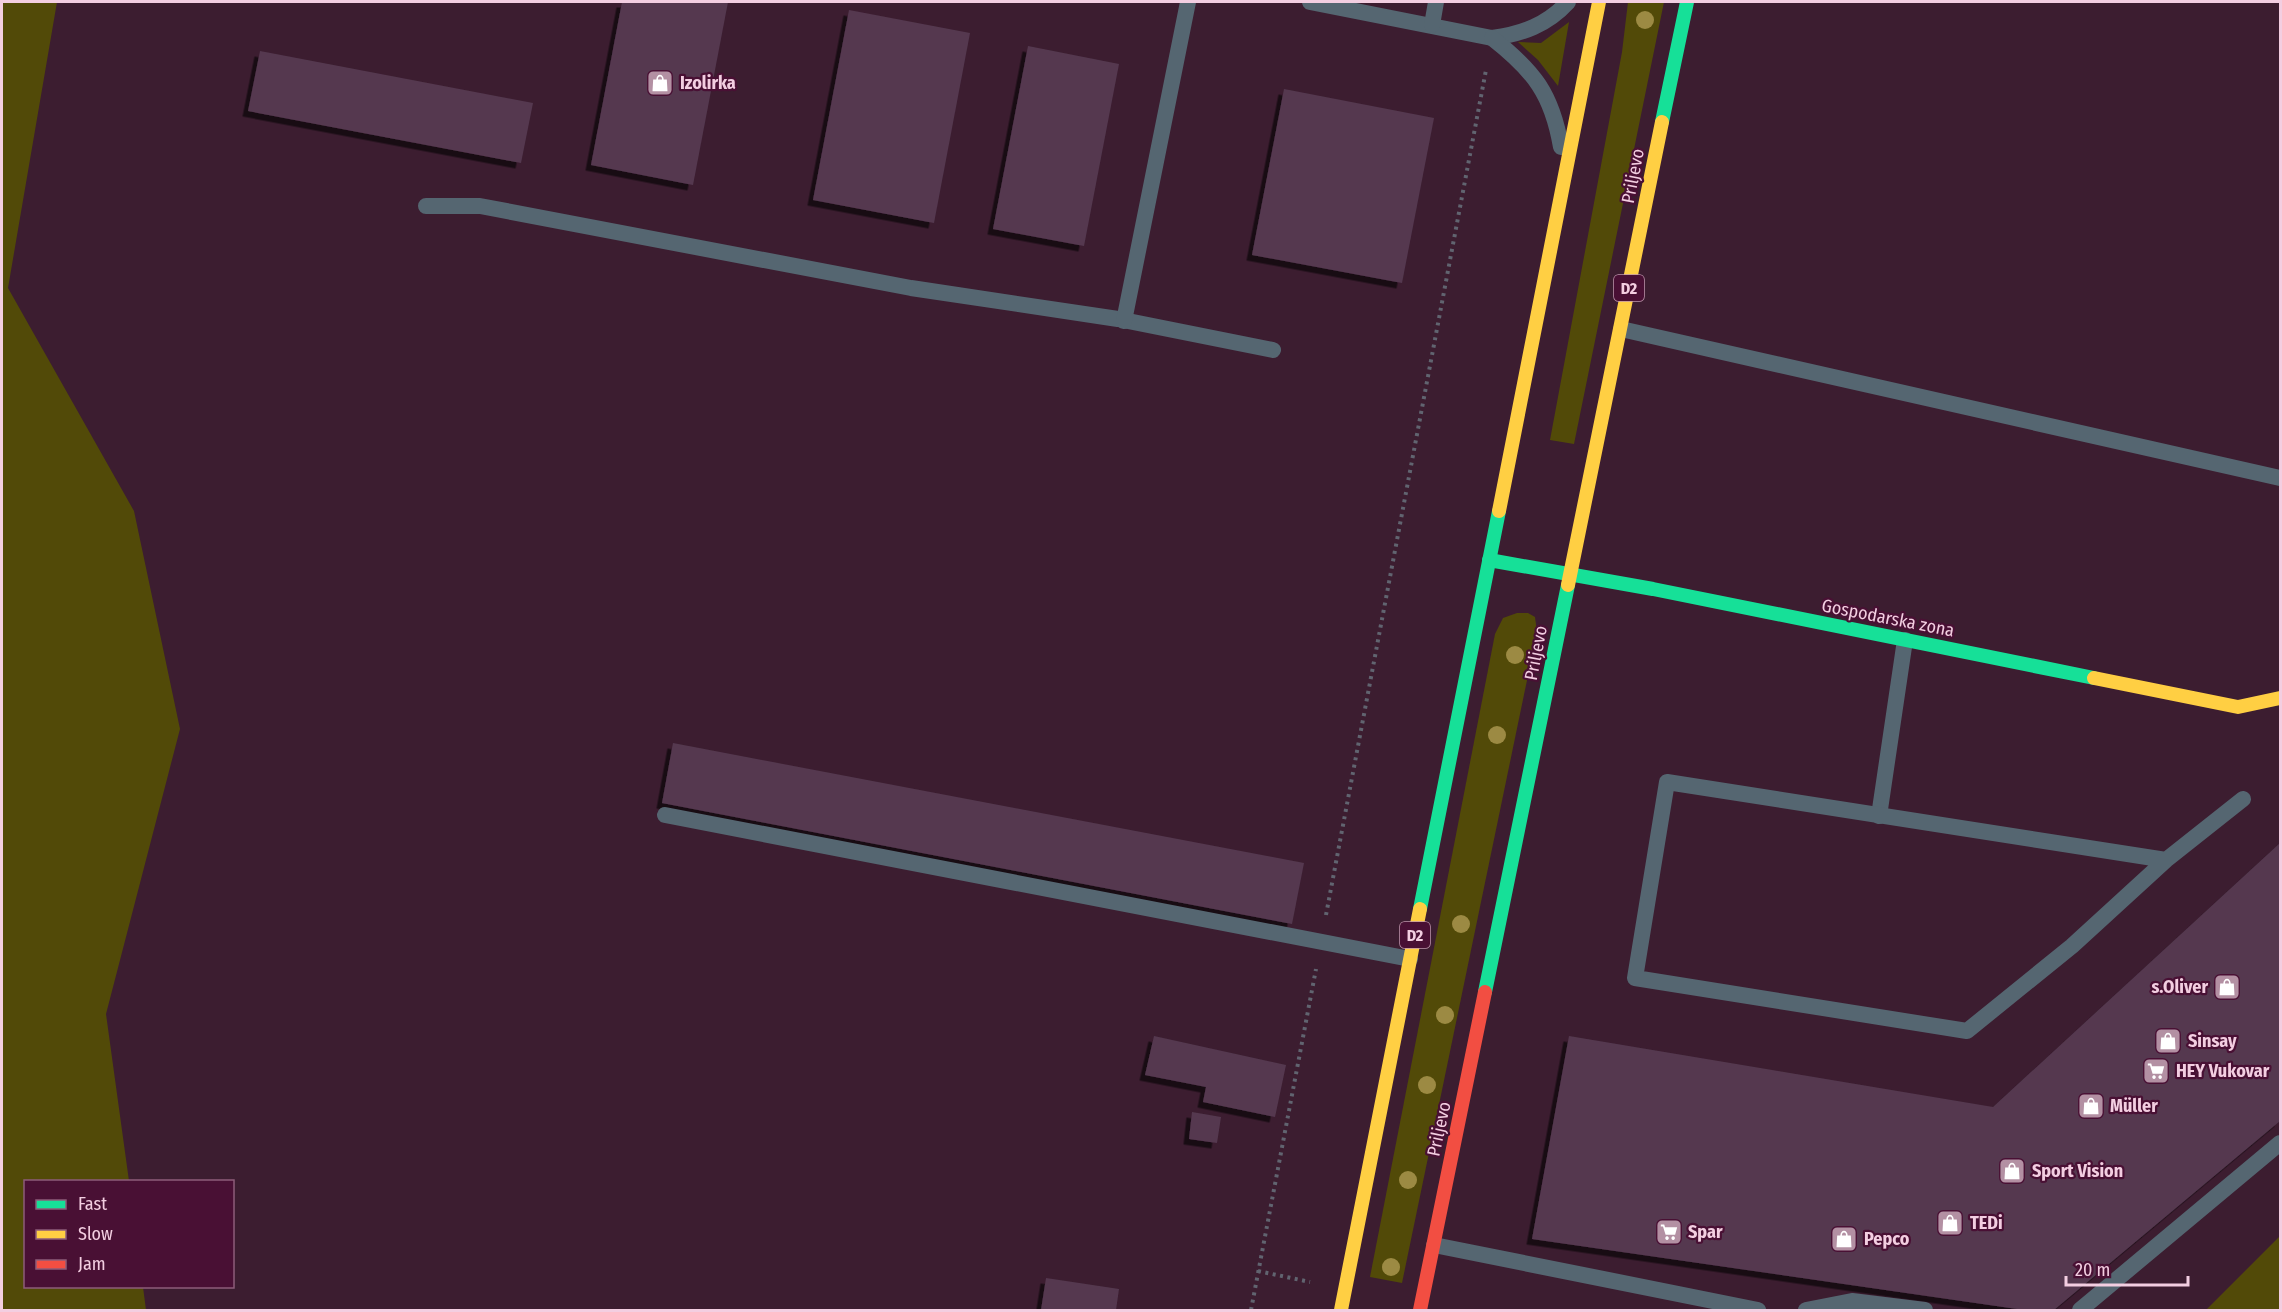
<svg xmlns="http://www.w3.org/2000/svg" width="2282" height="1312" font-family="'Fira Sans Condensed',sans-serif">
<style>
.green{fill:#524a08}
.building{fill:#54394f;filter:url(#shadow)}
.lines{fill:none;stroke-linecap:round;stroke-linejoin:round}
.path{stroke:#616470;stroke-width:4;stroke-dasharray:3 4.5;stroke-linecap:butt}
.lane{stroke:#556671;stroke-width:16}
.fast{stroke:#16e098;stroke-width:14}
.slow{stroke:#ffcf43;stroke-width:14}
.jam{stroke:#f24e42;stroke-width:14}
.tree{fill:#9c8a43}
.labels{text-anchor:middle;stroke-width:4.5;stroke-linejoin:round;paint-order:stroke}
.shield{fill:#491034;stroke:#c095ad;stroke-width:1.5}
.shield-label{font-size:16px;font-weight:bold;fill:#f3cee1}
.poi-label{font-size:18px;font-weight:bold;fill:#f3cee1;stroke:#491034;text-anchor:start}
.street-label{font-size:18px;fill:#f3cee1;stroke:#491034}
</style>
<defs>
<filter id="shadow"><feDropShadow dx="-5.5" dy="5.5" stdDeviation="0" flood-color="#0009"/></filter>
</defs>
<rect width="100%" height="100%" fill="#3c1d30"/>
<g class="green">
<polygon points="2,2 57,2 8,288 134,511 180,729 106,1014 129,1181 26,1182 26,1286 143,1287 146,1310 2,1310"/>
<polygon points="1628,2 1664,2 1574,444 1550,440 1622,52"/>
<polygon points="1569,22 1558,86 1538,60 1518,42 1541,43"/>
<polygon points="1517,613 1528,613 1535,617 1537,632 1402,1283 1370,1277 1495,634 1503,618"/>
<polygon points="2280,1236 2280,1310 2206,1310"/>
</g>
<g class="building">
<polygon points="622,2 728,2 693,185 591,165"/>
<polygon points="849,10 970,33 934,223 813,200"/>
<polygon points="1028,46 1119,64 1084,246 993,229"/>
<polygon points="260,51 533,103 521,163 248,111"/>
<polygon points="1284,89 1434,118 1402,283 1252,255"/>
<polygon points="673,743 1304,863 1292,924 662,803"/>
<polygon points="2280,843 2280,1121 2054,1310 2024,1310 1532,1239 1569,1036 1993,1107"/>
<polygon points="1154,1036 1286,1065 1275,1117 1203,1102 1206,1087 1145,1075"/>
<polygon points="1192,1112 1221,1117 1217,1143 1189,1139"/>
<polygon points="1046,1278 1119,1289 1116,1310 1041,1310"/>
</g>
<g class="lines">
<g class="path">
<polyline points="1326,915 1486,70"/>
<polyline points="1258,1271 1310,1282"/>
<polyline points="1251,1310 1316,969"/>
</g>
<g class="lane">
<path d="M1310,2l182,36c30,-4 55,-13 76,-36"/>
<polyline points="1432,25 1436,2"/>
<path d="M1492,38c42,33 60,56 69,109"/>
<polyline points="426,206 480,206 911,288 1118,319 1273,350"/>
<polyline points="1124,321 1188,2"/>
<polyline points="1621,329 2280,478"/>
<polyline points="665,815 1410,959"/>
<polyline points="1879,816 1905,640"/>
<polyline points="2166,860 1667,782 1635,978 1967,1031 2072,946 2166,860 2243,799"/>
<polyline points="1434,1245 1758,1310"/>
<polyline points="1806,1310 1852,1301 1925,1310"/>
<polyline points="2080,1310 2280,1143"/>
</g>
<g class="fast">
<polyline points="1662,122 1687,2"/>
<polyline points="1489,560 1653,589 2094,678"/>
<polyline points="1420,909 1499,511"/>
<polyline points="1485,992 1568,585"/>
</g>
<g class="slow">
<polyline points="1499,511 1599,2"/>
<polyline points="1568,585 1662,122"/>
<polyline points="2094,678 2238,707 2280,698"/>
<polyline points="1341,1310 1420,909"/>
</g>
<polyline class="jam" points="1420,1310 1485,992"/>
</g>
<g class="tree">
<circle cx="1645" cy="20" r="9"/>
<circle cx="1515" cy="655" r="9"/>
<circle cx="1497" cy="735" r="9"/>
<circle cx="1461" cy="924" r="9"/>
<circle cx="1445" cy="1015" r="9"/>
<circle cx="1427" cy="1085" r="9"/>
<circle cx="1408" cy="1180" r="9"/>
<circle cx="1391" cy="1267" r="9"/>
</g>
<defs>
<symbol id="shop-square" viewBox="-11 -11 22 22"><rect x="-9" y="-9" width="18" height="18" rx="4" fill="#b390a3" stroke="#491034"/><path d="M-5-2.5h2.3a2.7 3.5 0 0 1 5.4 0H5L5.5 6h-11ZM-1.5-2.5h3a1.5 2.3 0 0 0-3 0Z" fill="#fff"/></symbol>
<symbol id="supermarket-square" viewBox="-11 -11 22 22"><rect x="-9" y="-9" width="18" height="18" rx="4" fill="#b390a3" stroke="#491034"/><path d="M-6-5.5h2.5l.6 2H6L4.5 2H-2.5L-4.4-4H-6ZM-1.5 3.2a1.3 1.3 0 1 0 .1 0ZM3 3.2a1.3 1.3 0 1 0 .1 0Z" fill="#fff"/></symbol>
</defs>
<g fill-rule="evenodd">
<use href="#shop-square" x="645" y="68" width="30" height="30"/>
<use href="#shop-square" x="2212" y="972" width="30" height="30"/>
<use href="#shop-square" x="2153" y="1026" width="30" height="30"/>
<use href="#supermarket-square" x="2141" y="1056" width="30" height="30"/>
<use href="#shop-square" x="2076" y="1091" width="30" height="30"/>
<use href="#shop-square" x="1997" y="1156" width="30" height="30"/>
<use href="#shop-square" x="1935" y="1208" width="30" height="30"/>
<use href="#supermarket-square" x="1654" y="1217" width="30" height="30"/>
<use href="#shop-square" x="1829" y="1224" width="30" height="30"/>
</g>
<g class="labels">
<g class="shield">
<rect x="1614" y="275" width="30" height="26" rx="4.5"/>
<rect x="1400" y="922" width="30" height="26" rx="4.5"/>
</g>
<g class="shield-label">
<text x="1629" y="294">D2</text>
<text x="1415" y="941">D2</text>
</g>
<g class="poi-label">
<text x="680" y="89">Izolirka</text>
<text x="2208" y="993" text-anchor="end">s.Oliver</text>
<text x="2188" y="1047">Sinsay</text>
<text x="2176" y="1077">HEY Vukovar</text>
<text x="2110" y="1112">Müller</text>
<text x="2032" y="1177">Sport Vision</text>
<text x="1970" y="1229">TEDi</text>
<text x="1688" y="1238">Spar</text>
<text x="1864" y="1245">Pepco</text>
</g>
<g class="street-label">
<text transform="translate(1633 176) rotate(-79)" y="6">Priljevo</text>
<text transform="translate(1888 618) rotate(11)" y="6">Gospodarska zona</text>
<text transform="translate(1536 653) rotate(-79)" y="6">Priljevo</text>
<text transform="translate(1439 1129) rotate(-78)" y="6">Priljevo</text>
</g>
</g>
<rect width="2282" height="1312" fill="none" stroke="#f3cee1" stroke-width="6"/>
<rect x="24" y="1180" width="210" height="108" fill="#491034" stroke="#8d5c79" stroke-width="1.5"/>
<rect x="36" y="1200" width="30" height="9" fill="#16e098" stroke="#8d5c79" stroke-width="1.5"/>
<text x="78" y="1210" font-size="18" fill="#f3cee1">Fast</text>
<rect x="36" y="1230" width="30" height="9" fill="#ffcf43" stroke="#8d5c79" stroke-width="1.5"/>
<text x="78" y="1240" font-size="18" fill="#f3cee1">Slow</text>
<rect x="36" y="1260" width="30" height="9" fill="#f24e42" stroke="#8d5c79" stroke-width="1.5"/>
<text x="78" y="1270" font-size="18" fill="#f3cee1">Jam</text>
<path d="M2066 1276v9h122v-9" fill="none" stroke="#f3cee1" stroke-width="3"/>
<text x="2075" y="1276" font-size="18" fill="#f3cee1" stroke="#491034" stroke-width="4.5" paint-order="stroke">20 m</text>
</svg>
